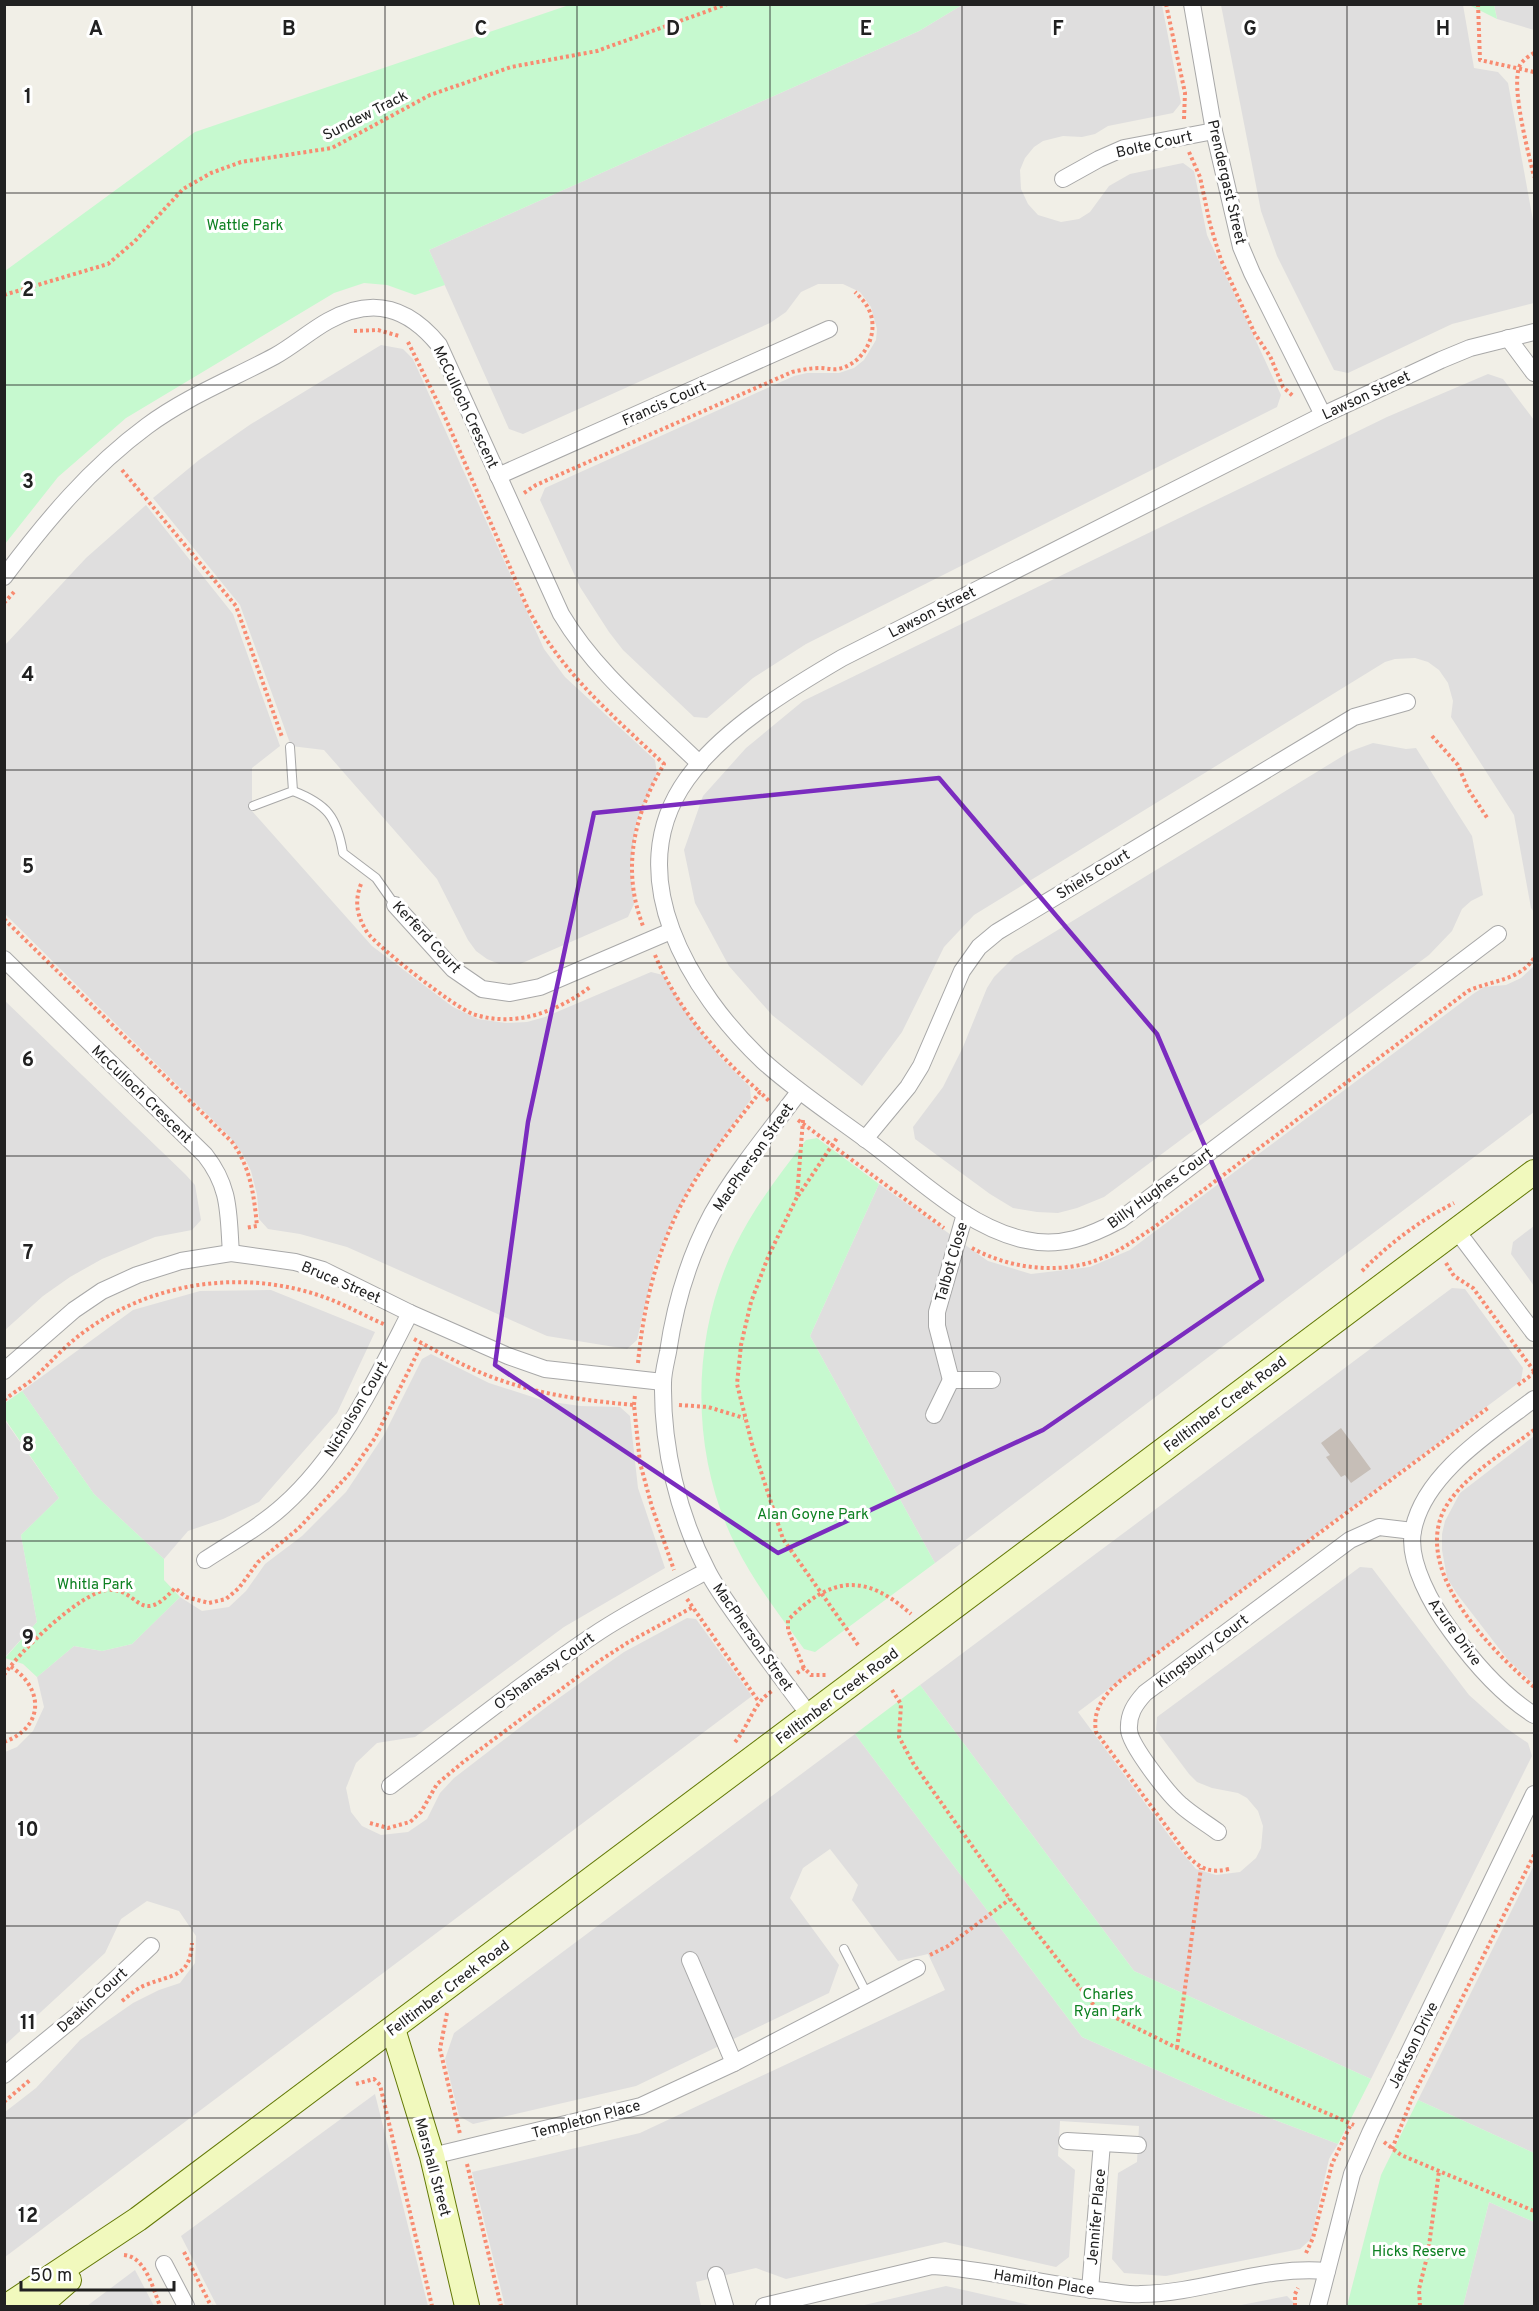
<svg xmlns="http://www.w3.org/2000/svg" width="1539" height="2311" font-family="Overpass,sans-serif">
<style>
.residential{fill:#dfdede}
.park{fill:#c6f9cf}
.building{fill:#c6beb7}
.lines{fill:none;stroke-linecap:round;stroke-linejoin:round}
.lane-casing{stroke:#a8a8a8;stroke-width:10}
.street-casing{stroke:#a8a8a8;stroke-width:18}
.secondary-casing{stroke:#637906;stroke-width:26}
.path{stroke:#f88b71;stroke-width:4;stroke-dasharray:3 3;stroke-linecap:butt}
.lane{stroke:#fff;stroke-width:8}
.street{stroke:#fff;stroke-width:16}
.secondary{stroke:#f1f9bd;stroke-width:24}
.marked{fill:none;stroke:#7b2cbf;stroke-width:4.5;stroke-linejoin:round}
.grid{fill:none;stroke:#212121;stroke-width:1.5;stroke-opacity:0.55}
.labels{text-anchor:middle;stroke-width:6;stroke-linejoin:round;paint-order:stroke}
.street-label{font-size:15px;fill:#212121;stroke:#fff}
.park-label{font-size:15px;fill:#0d8021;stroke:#fff}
.grid-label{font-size:20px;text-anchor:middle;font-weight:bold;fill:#212121;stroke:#fff;stroke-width:6;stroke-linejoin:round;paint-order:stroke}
</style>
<rect width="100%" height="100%" fill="#f1efe7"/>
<g class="residential">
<polygon points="962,5 1162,5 1181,103 1173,113 1108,126 1095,134 1082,137 1063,136 1043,141 1034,147 1025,158 1020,170 1021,189 1028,204 1038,215 1061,222 1079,219 1090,212 1109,186 1130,174 1183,163 1194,171 1207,235 1281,395 1277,407 806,644 753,678 707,718 694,717 623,650 609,632 580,587 540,500 545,488 794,376 807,373 839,373 854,368 864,360 876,340 877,329 871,307 860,292 843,284 818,284 801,292 786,312 770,323 523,434 509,429 429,250 919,31"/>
<polygon points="1221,5 1463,5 1474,68 1498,72 1508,83 1534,226 1534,303 1452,324 1348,373 1334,370 1277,256 1261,211"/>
<polygon points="1494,5 1534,5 1534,30 1497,19"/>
<polygon points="381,345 403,349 413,359 544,649 565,677 655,760 657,774 636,823 630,868 634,904 628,917 520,964 499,964 487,959 476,951 468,940 437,879 324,750 291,746 240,605 153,498 199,460 251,424"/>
<polygon points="1488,374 1503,379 1534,420 1534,912 1531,908 1514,815 1451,717 1453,701 1448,683 1439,670 1428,662 1415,658 1395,659 1385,662 974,915 944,947 902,1032 862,1086 772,1015 729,966 695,903 684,850 703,796 746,748 803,701 1387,417"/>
<polygon points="146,505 233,614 280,746 252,768 252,811 372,946 453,1007 478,1019 506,1023 527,1022 545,1017 651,972 663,975 692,1021 721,1058 750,1087 751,1099 694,1179 671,1223 655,1262 637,1340 627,1349 547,1336 347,1247 300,1234 268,1229 259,1219 257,1195 251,1171 242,1153 229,1136 5,914 5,645 86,558"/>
<polygon points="1373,743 1406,749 1416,748 1472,836 1483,895 1471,901 1462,909 1452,931 1429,955 1104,1197 1077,1208 1058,1213 1037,1212 1013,1208 990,1194 915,1139 913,1127 943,1087 963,1047 987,988 994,977 1015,956 1351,751"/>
<polygon points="1534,966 1534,1112 935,1563 810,1336 879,1184 988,1261 1031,1274 1090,1267 1130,1250 1473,994 1484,987 1506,985 1521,978"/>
<polygon points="4,1000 185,1174 195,1185 201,1220 192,1230 155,1237 102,1259 70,1277 43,1296 5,1330"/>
<polygon points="1534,1226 1534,1286 1511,1254 1513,1242"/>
<polygon points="1452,1288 1465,1289 1523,1368 1521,1381 1078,1712 1176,1845 1196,1869 1216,1875 1240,1872 1256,1858 1261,1848 1263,1826 1258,1811 1247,1798 1238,1793 1212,1788 1197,1782 1189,1774 1156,1730 1157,1717 1360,1567 1372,1568 1469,1695 1506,1728 1528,1743 1532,1756 1371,2079 1134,1971 920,1685"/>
<polygon points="271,1290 375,1332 337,1413 259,1502 223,1519 188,1531 164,1559 94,1494 22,1391 133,1310 200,1291"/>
<polygon points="431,1354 489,1383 545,1401 580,1406 620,1407 630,1416 638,1488 665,1568 564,1627 415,1737 377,1743 356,1763 346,1788 351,1812 362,1826 381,1835 408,1832 427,1819 440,1793 454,1778 549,1705 624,1652 687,1618 696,1619 752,1696 5,2257 5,2112 36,2088 80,2040 133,2003 159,1990 180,1983 195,1963 196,1936 179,1911 147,1901 121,1919 105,1953 5,2045 5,1752 17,1747 33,1731 44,1707 37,1677 74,1646 102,1651 132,1644 180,1597 202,1611 229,1607 246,1591 265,1564 302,1536 346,1492 384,1435 422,1359"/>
<polygon points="4,1419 59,1498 21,1535 37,1622 5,1657"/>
<polygon points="1534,1436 1534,1684 1508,1660 1457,1594 1447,1578 1442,1550 1442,1534 1445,1521 1460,1493"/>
<polygon points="855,1734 1082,2037 1231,2103 1338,2144 1329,2159 1311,2239 1300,2249 1166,2276 1124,2273 1112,2259 1118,2173 1137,2162 1139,2126 1060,2121 1058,2156 1075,2170 1069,2257 1056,2267 945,2242 786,2279 756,2268 696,2282 701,2306 505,2306 472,2172 640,2133 945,1990 928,1954 898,1961 852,1900 858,1885 830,1849 803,1868 790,1898 839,1965 829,1993 636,2086 473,2124 459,2116 445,2059 454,2033"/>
<polygon points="1534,1865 1534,2153 1418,2100"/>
<polygon points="375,2094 428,2306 217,2306 181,2236"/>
<polygon points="1489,2202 1534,2222 1534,2306 1463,2306"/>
<polygon points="135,2270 154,2306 87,2306"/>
<polygon points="946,2286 1034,2306 860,2306"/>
<polygon points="1287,2296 1294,2303 1293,2306 1236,2306"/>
</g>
<g class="park">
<polygon points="572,4 962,5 919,31 429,250 445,285 415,295 387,285 364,283 334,293 126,418 58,477 5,544 5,271 195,132"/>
<polygon points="1469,5 1494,5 1497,19"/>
<path d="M817,1138l62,46 -69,152 125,227 -120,89 -11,-3c-24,-34 -50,-66 -68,-103 -46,-90 -46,-209 -1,-300 19,-39 45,-72 71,-106z"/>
<polygon points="22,1391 94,1494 164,1559 164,1580 180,1597 132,1644 102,1651 74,1646 37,1677 23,1664 5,1658 37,1622 21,1535 59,1498 5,1419 5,1403"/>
<polygon points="920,1685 1134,1971 1371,2079 1338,2144 1231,2103 1082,2037 855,1734"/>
<polygon points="1418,2100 1534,2153 1534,2222 1489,2202 1463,2306 1347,2306 1381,2175"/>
</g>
<polygon class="building" points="1341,1428 1371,1469 1351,1483 1345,1475 1341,1477 1326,1457 1330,1455 1321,1443"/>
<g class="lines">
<defs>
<g id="lane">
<path d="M293,791c34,13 44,26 50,62l33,25 19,27"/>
<polyline points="253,806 293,791 290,747"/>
<polyline points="844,1949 867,1994"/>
</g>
<g id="street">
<polyline points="1192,4 1214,131 1241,247 1252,273 1323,415"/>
<polyline points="1063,179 1099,159 1124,148 1214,131"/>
<polyline points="1508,338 1534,373"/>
<polyline points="498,476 829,329"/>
<path d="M4,577c42,-56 86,-109 143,-151 39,-29 85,-47 128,-70 18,-10 35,-25 53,-35 45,-25 80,-14 111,24l122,269c35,59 90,102 139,150"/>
<polyline points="395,905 453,969 482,989 510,993 540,987 671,931"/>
<path d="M1498,934l-378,286c-30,16 -59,28 -94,20 -60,-12 -113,-67 -162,-102 -34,-25 -69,-48 -101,-77 -73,-69 -145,-186 -76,-282 36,-50 102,-90 155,-121l481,-243 118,-55 29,-12 64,-16"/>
<path d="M4,959l201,196c26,33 23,59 26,98"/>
<path d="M799,1092c-30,40 -63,79 -87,122 -23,43 -37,90 -44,138 -2,10 -5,21 -5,31 -1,64 15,132 45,189 11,21 26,40 40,60 20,28 41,56 62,84"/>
<polyline points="865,1139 908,1087 921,1066 962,971 979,947 997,932 1354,717 1407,702"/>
<polyline points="1457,1231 1534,1333"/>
<polyline points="4,1371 74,1310 102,1291 137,1275 181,1261 231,1253 295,1262 323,1270 410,1313 508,1356 545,1369 663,1382"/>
<polyline points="951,1380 937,1326 937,1312 965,1214"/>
<path d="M1534,1399c-42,32 -111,75 -121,132 -6,31 20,76 38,100 23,32 50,63 83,84"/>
<polyline points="934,1415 951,1380 992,1380"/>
<path d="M205,1560c26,-17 55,-33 78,-54 58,-52 92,-125 127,-193"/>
<path d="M390,1786c69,-52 137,-107 210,-155 34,-22 71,-41 107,-60"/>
<path d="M1218,1832c-12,-9 -26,-17 -37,-27 -13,-11 -51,-60 -52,-75 -1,-16 6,-26 16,-37l205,-153 29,-13 34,4"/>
<polyline points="690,1960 734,2063"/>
<polyline points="4,2075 75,2017 151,1946"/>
<polyline points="1067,2141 1138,2145"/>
<polyline points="432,2156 641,2106 734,2063 917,1968"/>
<polyline points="164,2264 186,2306"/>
<polyline points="716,2275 725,2306"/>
<polyline points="1090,2290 1102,2143"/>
<path d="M764,2306l168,-40c58,3 115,20 173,25 12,2 24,4 36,3 63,-1 123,-29 186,-23"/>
<polyline points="1318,2306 1352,2174 1370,2133 1534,1794"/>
</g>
<g id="secondary">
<polyline points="393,2029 432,2156 467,2306"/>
<polyline points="7,2306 138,2219 1534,1172"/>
<polyline points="39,2306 69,2280"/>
</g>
</defs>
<use href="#lane" class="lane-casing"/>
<use href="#street" class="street-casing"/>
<use href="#secondary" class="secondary-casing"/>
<g class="path">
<polyline points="1166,4 1185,93 1184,119"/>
<polyline points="1478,4 1480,60 1534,72"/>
<path d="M1534,53c-5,3 -11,7 -14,12 -10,21 9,89 14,112"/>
<polyline points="1189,152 1200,177 1210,224 1221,260 1255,334 1270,356 1283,387 1293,396"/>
<polyline points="4,295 108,264 135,241 183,189 211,173 241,162 332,148 430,95 511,67 597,51 727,4"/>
<polyline points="354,331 378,330 399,336"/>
<path d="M408,342l37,75 83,192c35,65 83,105 136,155 -30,50 -43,105 -21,162"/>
<polyline points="122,470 236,606 282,737"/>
<path d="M524,493l12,-8 256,-113c9,-2 18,-4 28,-4 6,0 12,2 18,1 26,-5 42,-36 31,-59 -3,-7 -8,-12 -14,-18"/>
<polyline points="4,603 14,592"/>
<polyline points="1432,736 1458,765 1468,789 1488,819"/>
<path d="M361,884c-7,18 -4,32 6,48 9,14 90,77 106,82 41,14 84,-2 117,-27"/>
<path d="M4,919l228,223c19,26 22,54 25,84l-12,2"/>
<path d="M655,955c22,53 62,100 105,137"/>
<polyline points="798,1120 944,1228"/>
<polyline points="803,1120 797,1197 768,1257 751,1302 741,1345 737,1384 752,1444 783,1539 858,1645"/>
<polyline points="798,1196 837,1138"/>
<path d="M972,1248c36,20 85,27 125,12 20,-7 38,-20 56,-32l315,-237c24,-11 51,-10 66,-33"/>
<polyline points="1446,1263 1454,1276 1473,1288 1534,1371"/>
<path d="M1362,1271c28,-28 57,-50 92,-68"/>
<path d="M414,1339c30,16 60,33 92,43 42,14 85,19 128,23l6,58 12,44 22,63"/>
<path d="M638,1363c5,-53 17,-105 41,-154 21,-42 52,-80 81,-117l10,10"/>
<polyline points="1518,1385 1534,1373"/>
<path d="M4,1400c10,-8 21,-14 30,-22 16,-15 30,-31 47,-44 67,-50 154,-65 234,-40 24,7 47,21 71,31"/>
<polyline points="634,1405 635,1395"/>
<polyline points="679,1405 708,1407 744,1418"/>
<path d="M1534,1430c-28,21 -75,49 -91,82 -28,62 48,138 91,175"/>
<polyline points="687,1599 759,1702"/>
<path d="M804,1668l-16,-38v-10c43,-44 77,-47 123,-6"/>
<polyline points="797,1673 804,1668 811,1675 827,1675"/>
<path d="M4,1675c15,-23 76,-82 103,-85 33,-3 31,39 68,-2l11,9 23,6 17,-4 13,-11 19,-26 41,-34 52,-56 24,-34 47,-94"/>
<polyline points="892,1690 901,1704 899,1737 913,1763 1010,1899 1096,2008 1177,2048 1354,2125"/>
<path d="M4,1742c41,-15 40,-54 6,-76"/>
<path d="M735,1742c14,-16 18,-39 37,-51"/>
<polyline points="370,1823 388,1828 410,1822 421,1812 437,1784 462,1763 599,1661 627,1643 693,1607"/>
<path d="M1229,1869c-18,4 -27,1 -40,-12l-93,-125c-4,-23 9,-38 25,-52l367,-272"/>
<polyline points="930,1955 948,1946 1010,1899"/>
<path d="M122,2001c8,-6 15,-13 24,-16 26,-11 44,-7 46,-42"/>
<polyline points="447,2013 440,2049 460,2134"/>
<polyline points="1177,2048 1201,1868"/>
<polyline points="356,2084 374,2079 380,2085 432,2306"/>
<polyline points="4,2102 30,2080"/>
<polyline points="1384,2142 1401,2155 1534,2211"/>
<polyline points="1392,2149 1413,2096 1534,1855"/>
<polyline points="467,2164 501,2306"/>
<polyline points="184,2252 211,2306"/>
<polyline points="1306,2253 1313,2238 1332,2164 1351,2124"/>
<path d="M124,2255c22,2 29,34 36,51"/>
<polyline points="1295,2306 1295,2294 1298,2288"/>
<polyline points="1420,2306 1419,2289 1428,2253 1439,2171"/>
</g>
<use href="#lane" class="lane"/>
<use href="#street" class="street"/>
<use href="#secondary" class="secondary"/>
</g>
<path class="marked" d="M939,778l218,256 105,246 -219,150 -265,123 -283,-188 33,-243 66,-309z"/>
<path class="grid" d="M192,4v2302M385,4v2302M577,4v2302M770,4v2302M962,4v2302M1154,4v2302M1347,4v2302M4,193h1530M4,385h1530M4,578h1530M4,770h1530M4,963h1530M4,1156h1530M4,1348h1530M4,1541h1530M4,1733h1530M4,1926h1530M4,2118h1530"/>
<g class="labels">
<g class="street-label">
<text transform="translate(365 115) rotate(-27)" y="5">Sundew Track</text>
<text transform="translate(1154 144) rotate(-13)" y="5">Bolte Court</text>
<text transform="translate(1227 182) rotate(77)" y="5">Prendergast Street</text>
<text transform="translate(1366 395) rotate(-25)" y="5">Lawson Street</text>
<text transform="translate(664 403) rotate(-24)" y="5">Francis Court</text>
<text transform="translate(466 407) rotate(65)" y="5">McCulloch Crescent</text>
<text transform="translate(932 612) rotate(-27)" y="5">Lawson Street</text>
<text transform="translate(1093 874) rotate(-31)" y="5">Shiels Court</text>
<text transform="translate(427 937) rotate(47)" y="5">Kerferd Court</text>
<text transform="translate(142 1094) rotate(44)" y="5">McCulloch Crescent</text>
<text transform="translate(753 1157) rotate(-55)" y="5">MacPherson Street</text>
<text transform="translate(1160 1188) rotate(-36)" y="5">Billy Hughes Court</text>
<text transform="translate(951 1262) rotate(-74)" y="5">Talbot Close</text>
<text transform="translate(341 1282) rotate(23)" y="5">Bruce Street</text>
<text transform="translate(1225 1404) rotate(-37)" y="5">Felltimber Creek Road</text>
<text transform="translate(356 1409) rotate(-59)" y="5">Nicholson Court</text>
<text transform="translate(1455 1632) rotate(54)" y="5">Azure Drive</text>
<text transform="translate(753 1637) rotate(55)" y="5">MacPherson Street</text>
<text transform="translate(1202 1651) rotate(-37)" y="5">Kingsbury Court</text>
<text transform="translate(544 1671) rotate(-36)" y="5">O'Shanassy Court</text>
<text transform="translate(837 1696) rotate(-37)" y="5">Felltimber Creek Road</text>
<text transform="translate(448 1988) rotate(-37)" y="5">Felltimber Creek Road</text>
<text transform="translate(92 2000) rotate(-42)" y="5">Deakin Court</text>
<text transform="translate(1413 2045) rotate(-64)" y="5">Jackson Drive</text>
<text transform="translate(586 2119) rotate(-15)" y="5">Templeton Place</text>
<text transform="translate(433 2167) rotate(75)" y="5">Marshall Street</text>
<text transform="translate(1096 2217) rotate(-85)" y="5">Jennifer Place</text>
<text transform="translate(1044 2282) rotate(9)" y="5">Hamilton Place</text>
</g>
<g class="park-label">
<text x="245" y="230">Wattle Park</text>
<text x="813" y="1519">Alan Goyne Park</text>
<text x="95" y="1589">Whitla Park</text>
<text x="1108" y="1999">Charles<tspan x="1108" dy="17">Ryan Park</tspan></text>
<text x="1419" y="2256">Hicks Reserve</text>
</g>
</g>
<g class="grid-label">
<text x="96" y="35">A</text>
<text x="289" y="35">B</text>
<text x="481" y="35">C</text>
<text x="673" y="35">D</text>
<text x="866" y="35">E</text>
<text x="1058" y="35">F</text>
<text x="1250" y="35">G</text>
<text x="1443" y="35">H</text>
<text x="28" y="103">1</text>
<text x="28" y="296">2</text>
<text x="28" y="488">3</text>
<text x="28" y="681">4</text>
<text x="28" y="873">5</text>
<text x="28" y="1066">6</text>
<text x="28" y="1259">7</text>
<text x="28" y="1451">8</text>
<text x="28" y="1644">9</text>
<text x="28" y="1836">10</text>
<text x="28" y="2029">11</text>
<text x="28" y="2222">12</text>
</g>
<rect width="1539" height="2311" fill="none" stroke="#212121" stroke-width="12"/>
<path d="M21 2281v9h153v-9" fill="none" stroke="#212121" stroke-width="3"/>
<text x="30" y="2281" font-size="18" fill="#212121" stroke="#ffffff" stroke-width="4.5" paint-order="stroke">50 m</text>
</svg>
